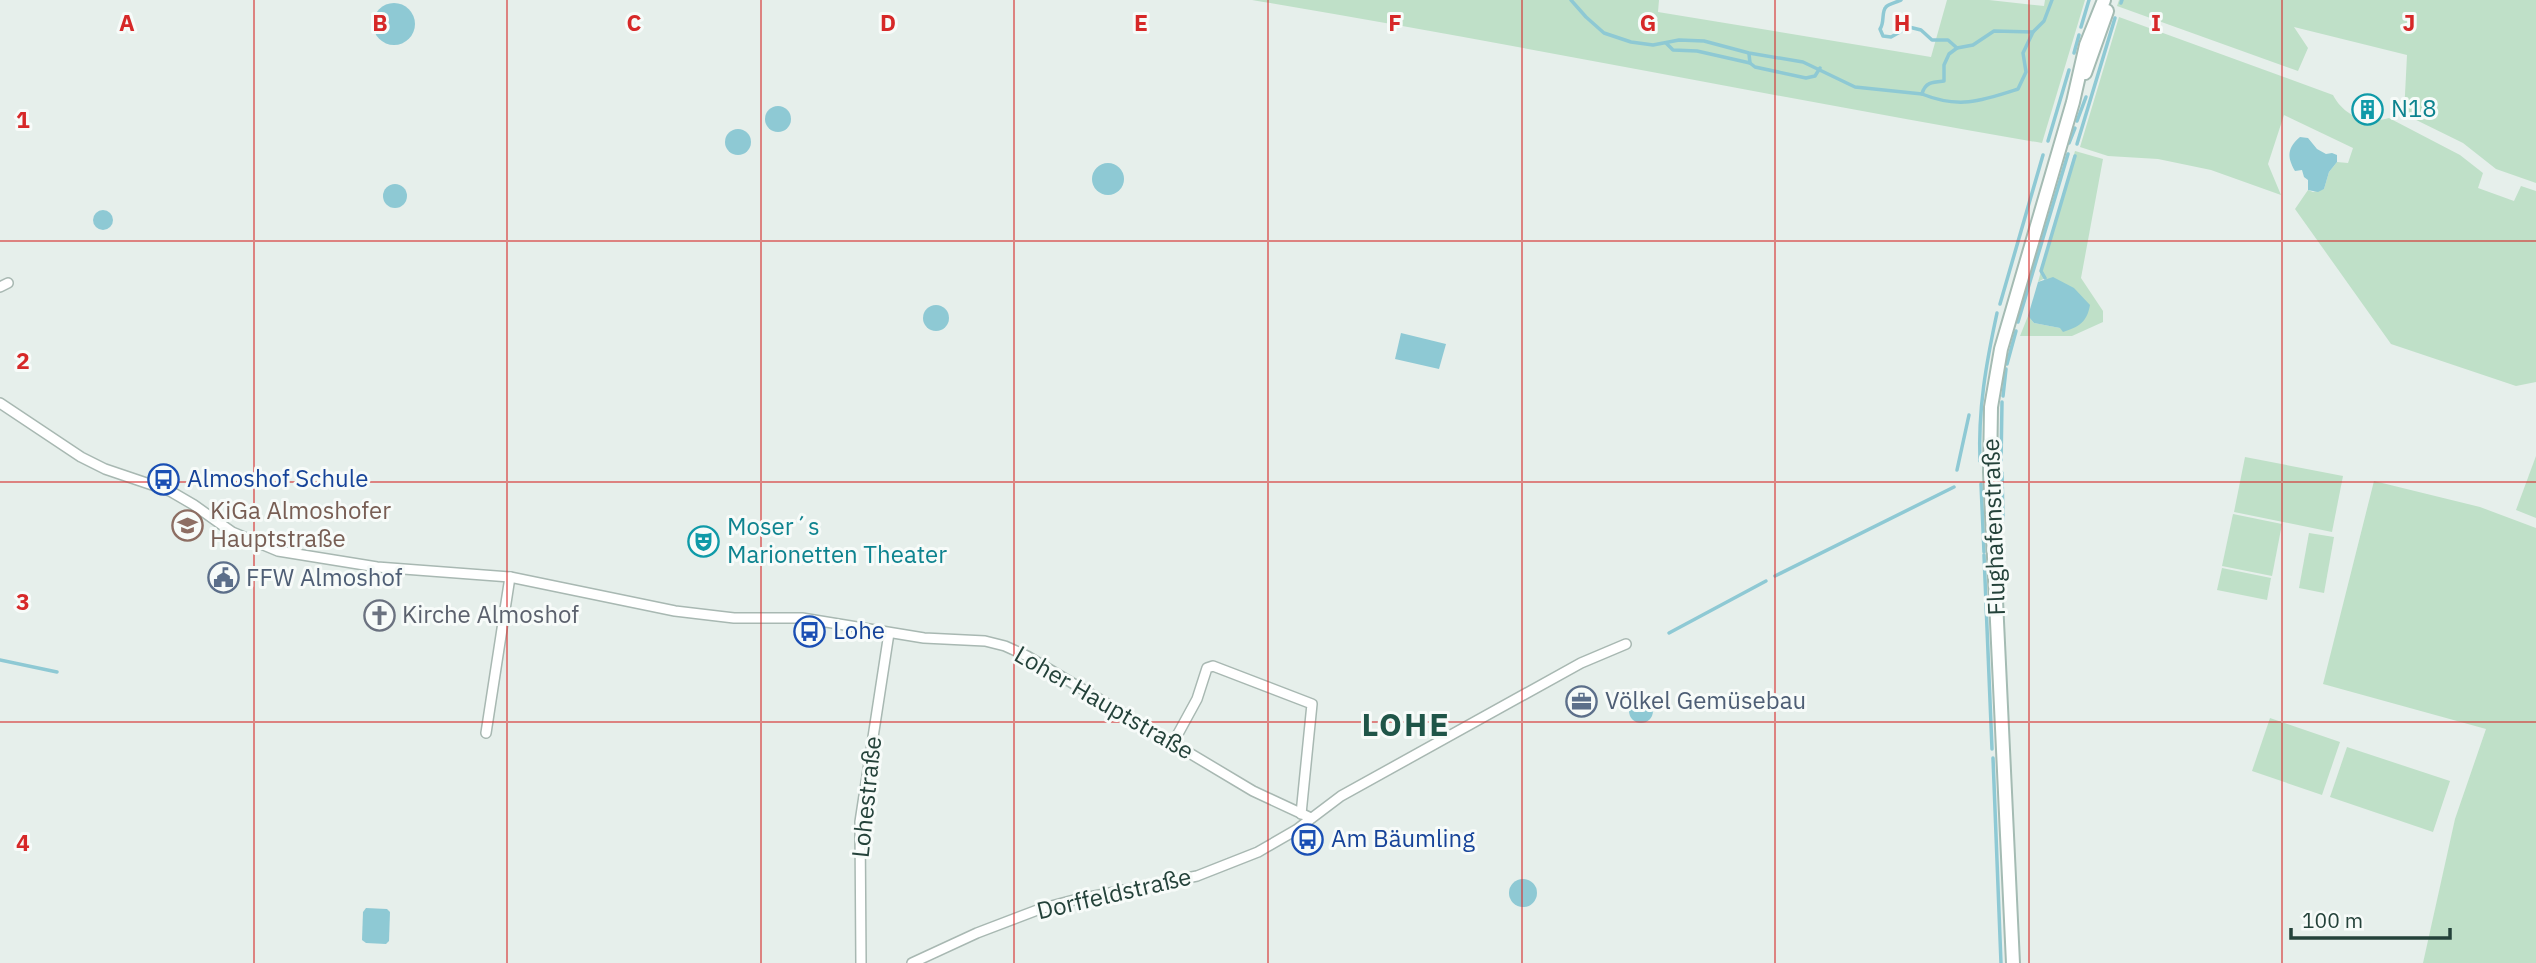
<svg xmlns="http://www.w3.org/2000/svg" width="2536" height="963" font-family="'IBM Plex Sans',sans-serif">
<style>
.green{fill:#bfe0c8}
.water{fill:#8ec9d4}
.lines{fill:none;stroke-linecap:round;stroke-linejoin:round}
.stream{stroke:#8ec9d4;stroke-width:3.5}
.street-casing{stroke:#a8b8b2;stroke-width:12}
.secondary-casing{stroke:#a4bbb3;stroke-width:16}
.street{stroke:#fff;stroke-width:9}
.secondary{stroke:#fff;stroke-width:12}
.grid{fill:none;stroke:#d62828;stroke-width:2;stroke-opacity:0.55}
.labels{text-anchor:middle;stroke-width:6;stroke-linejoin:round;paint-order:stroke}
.culture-label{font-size:24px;fill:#0d838f;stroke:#f7fbf9;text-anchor:start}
.transit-label{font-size:24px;fill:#164399;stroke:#f7fbf9;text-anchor:start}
.education-label{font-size:24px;fill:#785e54;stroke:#f7fbf9;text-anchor:start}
.street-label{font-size:24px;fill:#24423a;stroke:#f7fbf9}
.service-label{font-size:24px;fill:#4e5e75;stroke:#f7fbf9;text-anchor:start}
.worship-label{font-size:24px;fill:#5b616d;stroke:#f7fbf9;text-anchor:start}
.district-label{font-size:32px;font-weight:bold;letter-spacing:2px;fill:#1f5548;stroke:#f7fbf9}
.grid-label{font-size:23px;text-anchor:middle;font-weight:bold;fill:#d62828;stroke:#f7fbf9;stroke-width:6;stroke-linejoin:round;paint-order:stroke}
</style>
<rect width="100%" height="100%" fill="#e6efeb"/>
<g class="green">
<path d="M1252,0h407l-1,12 273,45 16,-57h42l55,6 1,-6h40l-43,143c-264,-45 -526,-99 -790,-143z"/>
<polygon points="2119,0 2536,0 2536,183 2496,169 2463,143 2404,114 2407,55 2294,27 2308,48 2298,71 2117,6"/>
<path d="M2119,17l214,78c11,21 33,30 56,23l71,37 23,18 -5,15 36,13 7,-15 15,5v191l-20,4 -125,-42 -96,-135 13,-19 5,2 11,-3 5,-17 8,-10 11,1 5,-15 -69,-33 -16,49 13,31 -70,-25 -53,-11 -50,-3 -28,-9z"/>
<polygon points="2075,151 2103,159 2081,278 2103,311 2103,322 2072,336 2020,336 2028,316 2034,323 2060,328 2045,278 2038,282"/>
<polygon points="2536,456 2536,518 2516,510"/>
<polygon points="2245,457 2343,476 2332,532 2234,512"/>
<polygon points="2374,481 2480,507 2536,528 2536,963 2423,963 2455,819 2486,729 2323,684"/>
<polygon points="2233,514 2282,524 2272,576 2222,566"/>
<polygon points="2309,533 2334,537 2324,593 2299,588"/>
<polygon points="2222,568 2271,578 2267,600 2217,590"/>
<polygon points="2270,718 2340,742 2322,795 2252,771"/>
<polygon points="2347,747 2450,781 2433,832 2330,797"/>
</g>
<g class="water">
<circle cx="394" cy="24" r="21"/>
<circle cx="778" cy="119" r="13"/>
<circle cx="738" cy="142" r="13"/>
<path d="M2300,137l8,1 9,11 9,5 6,-1 5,2v7l-8,10 -5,17 -6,3 -10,-2v-10l-4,-3 -2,-7 -7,1c-8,-14 -8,-23 5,-34z"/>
<circle cx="1108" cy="179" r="16"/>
<circle cx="395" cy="196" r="12"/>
<circle cx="103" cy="220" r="10"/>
<path d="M2053,277l21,11 16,17c-3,17 -11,22 -27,27l-3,-4 -26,-5 -6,-7 10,-34z"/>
<circle cx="936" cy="318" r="13"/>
<polygon points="1401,333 1446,344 1439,369 1395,359"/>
<circle cx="1641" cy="711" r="12"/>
<circle cx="1523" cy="893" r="14"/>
<polygon points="366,908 387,909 390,912 389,941 386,944 366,943 362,940 363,912"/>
</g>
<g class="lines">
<g class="stream">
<path d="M1571,0l15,17 18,16 27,9 22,3 26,-5 25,1 45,12 54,9 52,25 67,7c3,-12 11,-12 22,-13v-16l5,-11 8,-6 16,-3 21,-14 39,1 11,-11 8,-21"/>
<path d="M1901,0c-3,2 -13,4 -15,7 -5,5 -1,15 -6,22l3,7 8,1 18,-10 12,3 11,10h16l9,8"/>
<polyline points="2121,3 2122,0"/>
<polyline points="2081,27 2089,0"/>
<polyline points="1666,43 1673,50 1697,51 1750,63"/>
<polyline points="2074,53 2079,35"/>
<polyline points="1749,54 1750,63 1755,67 1806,78 1815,76 1820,68"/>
<path d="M1922,94c37,15 59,7 96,-5l8,-17 -3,-19 10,-21"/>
<polyline points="2077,121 2086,97"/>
<polyline points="2048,141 2069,70"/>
<polyline points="2069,143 2075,128"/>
<polyline points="2077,144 2115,18"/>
<polyline points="2045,278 2041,271 2075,156"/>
<polyline points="2000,304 2043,155"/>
<polyline points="2018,322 2068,154"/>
<polyline points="2007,364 2016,331"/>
<polyline points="2003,396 2006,369"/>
<path d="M1980,461c-2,-52 6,-97 17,-148"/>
<polyline points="2001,464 2002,402"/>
<polyline points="1957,470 1969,415"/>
<polyline points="2002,473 2003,520"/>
<polyline points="1981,484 1984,552"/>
<polyline points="1984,555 1992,749"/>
<polyline points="1775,576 1954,487"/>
<polyline points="1669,633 1766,581"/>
<polyline points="0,660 57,672"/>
<polyline points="1993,758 2001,963"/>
</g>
<defs>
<g id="street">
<polyline points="0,287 8,283"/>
<polyline points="0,403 81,457 105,469 170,491 194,505 232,532 278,551 377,567 510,577 675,611 734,618 802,618 924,638 985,641 1005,646 1027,656 1253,791 1311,818"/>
<polyline points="486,733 510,577"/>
<polyline points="1173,743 1197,699 1207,668 1213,666 1312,704 1301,814"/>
<polyline points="861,963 860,822 889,633"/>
<polyline points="912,963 977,933 1040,909 1074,900 1197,876 1258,852 1296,830 1341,796 1581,663 1626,644"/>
</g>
<g id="secondary">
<polyline points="2085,73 2107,11"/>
<polyline points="2013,963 1990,472 1991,407 2001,349 2073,102 2086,45 2104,0"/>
</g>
</defs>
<use href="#street" class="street-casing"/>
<use href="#secondary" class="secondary-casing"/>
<use href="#street" class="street"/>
<use href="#secondary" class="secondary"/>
</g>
<path class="grid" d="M254,0v963M507,0v963M761,0v963M1014,0v963M1268,0v963M1522,0v963M1775,0v963M2029,0v963M2282,0v963M0,241h2536M0,482h2536M0,722h2536"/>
<defs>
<symbol id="building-ring" viewBox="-11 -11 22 22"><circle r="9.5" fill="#f7fbf9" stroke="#0f9aa8" stroke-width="1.5"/><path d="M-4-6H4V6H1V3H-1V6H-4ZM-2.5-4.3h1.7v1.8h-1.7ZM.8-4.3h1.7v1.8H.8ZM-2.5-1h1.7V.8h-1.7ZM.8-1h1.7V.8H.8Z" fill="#0f9aa8"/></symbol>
<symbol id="bus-ring" viewBox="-11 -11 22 22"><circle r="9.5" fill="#f7fbf9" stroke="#1a4fb4" stroke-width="1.5"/><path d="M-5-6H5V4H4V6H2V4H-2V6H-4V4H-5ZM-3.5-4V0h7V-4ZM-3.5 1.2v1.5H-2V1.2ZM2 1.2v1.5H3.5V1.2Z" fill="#1a4fb4"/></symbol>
<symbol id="school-ring" viewBox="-11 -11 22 22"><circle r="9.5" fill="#f7fbf9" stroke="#8d6e63" stroke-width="1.5"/><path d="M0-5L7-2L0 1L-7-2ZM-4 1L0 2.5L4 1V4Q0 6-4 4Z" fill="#8d6e63"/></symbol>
<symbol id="theatre-ring" viewBox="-11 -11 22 22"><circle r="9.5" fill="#f7fbf9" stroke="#0f9aa8" stroke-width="1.5"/><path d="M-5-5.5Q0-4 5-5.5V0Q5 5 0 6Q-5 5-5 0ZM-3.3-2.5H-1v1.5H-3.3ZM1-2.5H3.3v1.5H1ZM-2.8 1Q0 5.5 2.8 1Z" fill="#0f9aa8"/></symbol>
<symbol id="civic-ring" viewBox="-11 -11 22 22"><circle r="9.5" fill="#f7fbf9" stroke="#5c6f8a" stroke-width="1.5"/><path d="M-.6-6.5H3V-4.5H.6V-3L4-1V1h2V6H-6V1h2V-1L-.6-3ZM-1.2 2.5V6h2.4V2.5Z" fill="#5c6f8a"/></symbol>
<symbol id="church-ring" viewBox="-11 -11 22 22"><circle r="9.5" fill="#f7fbf9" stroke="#6b7280" stroke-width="1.5"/><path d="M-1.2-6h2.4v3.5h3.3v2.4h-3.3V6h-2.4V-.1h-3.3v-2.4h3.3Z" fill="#6b7280"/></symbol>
<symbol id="office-ring" viewBox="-11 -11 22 22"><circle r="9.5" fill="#f7fbf9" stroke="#5c6f8a" stroke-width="1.5"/><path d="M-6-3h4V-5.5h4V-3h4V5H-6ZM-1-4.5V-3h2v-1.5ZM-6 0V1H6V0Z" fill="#5c6f8a"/></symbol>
</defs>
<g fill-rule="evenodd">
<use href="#building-ring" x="2350" y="92" width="35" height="35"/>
<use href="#bus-ring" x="146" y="462" width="35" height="35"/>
<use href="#school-ring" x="170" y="508" width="35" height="35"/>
<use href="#theatre-ring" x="686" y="524" width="35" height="35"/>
<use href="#civic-ring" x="206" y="560" width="35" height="35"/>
<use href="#church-ring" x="362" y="598" width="35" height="35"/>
<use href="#bus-ring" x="792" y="614" width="35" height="35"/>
<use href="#office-ring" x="1564" y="684" width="35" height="35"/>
<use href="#bus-ring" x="1290" y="822" width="35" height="35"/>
</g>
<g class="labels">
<g class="culture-label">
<text x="2391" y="117">N18</text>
<text x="727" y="535">Moser´s<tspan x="727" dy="28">Marionetten Theater</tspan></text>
</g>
<g class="transit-label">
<text x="187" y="487">Almoshof Schule</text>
<text x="833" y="639">Lohe</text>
<text x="1331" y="847">Am Bäumling</text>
</g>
<g class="education-label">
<text x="210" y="519">KiGa Almoshofer<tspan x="210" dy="28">Hauptstraße</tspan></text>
</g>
<g class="street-label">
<text transform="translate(1994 527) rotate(-92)" y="8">Flughafenstraße</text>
<text transform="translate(1104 703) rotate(30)" y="8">Loher Hauptstraße</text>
<text transform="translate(867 797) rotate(-84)" y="8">Lohestraße</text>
<text transform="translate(1114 894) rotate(-13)" y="8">Dorffeldstraße</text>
</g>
<g class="service-label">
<text x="246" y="586">FFW Almoshof</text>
<text x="1605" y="709">Völkel Gemüsebau</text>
</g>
<g class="worship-label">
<text x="402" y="623">Kirche Almoshof</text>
</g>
<g class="district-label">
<text x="1406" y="736">LOHE</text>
</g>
</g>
<g class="grid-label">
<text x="127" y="31">A</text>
<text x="380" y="31">B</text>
<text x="634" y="31">C</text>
<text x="888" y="31">D</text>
<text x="1141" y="31">E</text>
<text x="1395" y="31">F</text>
<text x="1648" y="31">G</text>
<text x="1902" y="31">H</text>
<text x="2156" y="31">I</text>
<text x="2409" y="31">J</text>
<text x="23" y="128">1</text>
<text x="23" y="369">2</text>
<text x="23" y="610">3</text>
<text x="23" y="851">4</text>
</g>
<path d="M2291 928v10h159v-10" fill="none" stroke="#24423a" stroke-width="3.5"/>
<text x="2302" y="928" font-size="21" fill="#24423a" stroke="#f7fbf9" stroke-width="5" paint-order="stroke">100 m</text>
</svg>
